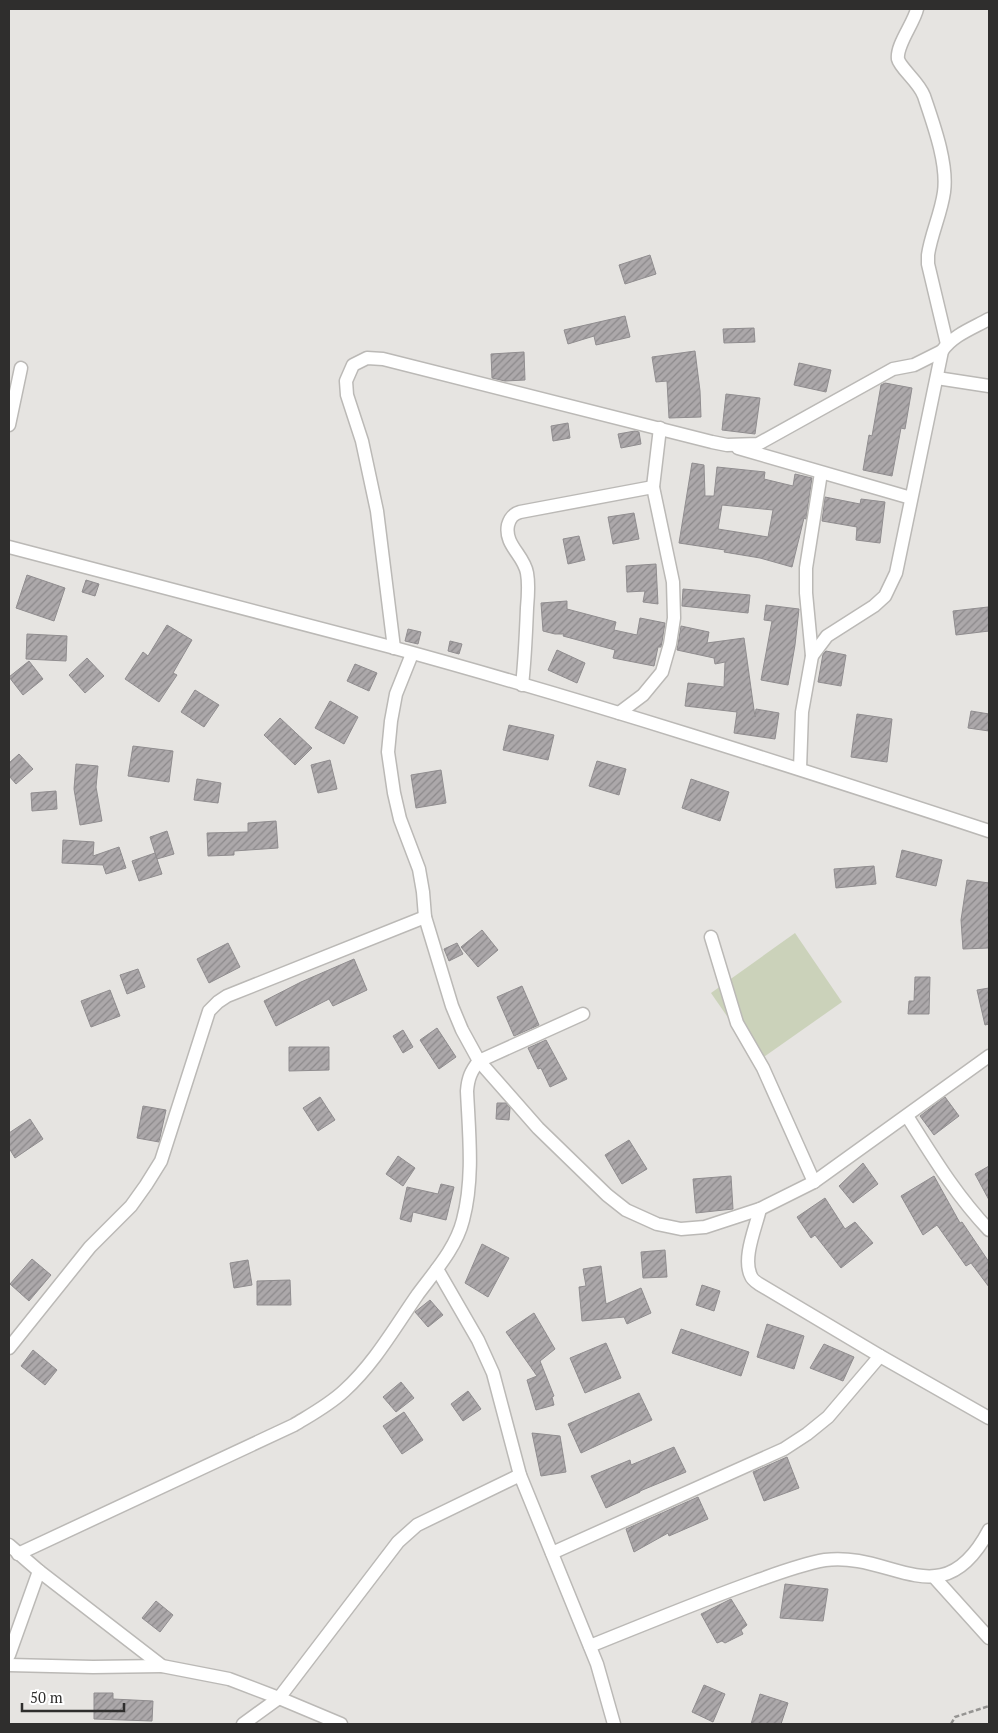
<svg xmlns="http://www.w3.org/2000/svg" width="998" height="1733" font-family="'PT Serif',serif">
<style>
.pitch{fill:#cbd2ba}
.building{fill:url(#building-hatch);stroke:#908d8f;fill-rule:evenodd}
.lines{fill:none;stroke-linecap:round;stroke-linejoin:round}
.minor-casing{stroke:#bbb9b6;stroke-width:15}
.path{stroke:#959492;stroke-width:2.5;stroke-dasharray:5 2.5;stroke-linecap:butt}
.minor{stroke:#fff;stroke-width:12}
</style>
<defs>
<pattern id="building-hatch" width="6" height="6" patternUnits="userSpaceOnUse" patternTransform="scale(1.25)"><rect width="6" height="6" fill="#aca8aa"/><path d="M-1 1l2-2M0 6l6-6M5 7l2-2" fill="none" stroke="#8c898b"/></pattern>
</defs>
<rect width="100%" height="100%" fill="#e6e4e1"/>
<polygon class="pitch" points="795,933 842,1002 758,1061 711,993"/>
<g class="building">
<polygon points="650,255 656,274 625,284 619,265"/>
<polygon points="625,316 630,337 596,345 594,336 568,344 564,330"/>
<polygon points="754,328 755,342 724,343 723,329"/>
<polygon points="695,351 700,391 701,417 669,418 667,381 656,382 652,357"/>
<polygon points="524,352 525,380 505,381 492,378 491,354"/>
<polygon points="799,363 831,370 826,392 794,385"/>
<polygon points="885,383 912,388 905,429 901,428 892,476 863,470 869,435 872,436 881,385"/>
<polygon points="726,394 760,398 755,434 722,430"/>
<polygon points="568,423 570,438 553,441 551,426"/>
<polygon points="635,431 639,432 641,444 621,448 618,434"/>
<path d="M692,463l12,2 1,31h9l3,-29 48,5 -1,7 29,7 2,-12 17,4 -6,41 -2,-1 -12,49 -32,-9 -36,-6 1,-2 -46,-7zM722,505l51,5 -5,27 -50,-8z"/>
<polygon points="825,497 860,504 861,499 885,502 880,543 856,540 857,527 822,521"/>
<polygon points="634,513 639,539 613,544 608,517"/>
<polygon points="579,536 585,560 568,564 563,539"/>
<polygon points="656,564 658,604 643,602 645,591 627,592 626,566"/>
<polygon points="27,575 65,588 54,621 16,608"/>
<polygon points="86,580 99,584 95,596 82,592"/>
<polygon points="683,589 750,595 748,613 682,606"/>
<polygon points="567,601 567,609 616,622 614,630 637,635 640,618 665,623 662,642 661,647 658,647 654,666 613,658 615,650 563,636 564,634 555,634 543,631 541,603"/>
<polygon points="766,605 799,609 795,645 788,685 761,680 772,621 764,620"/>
<polygon points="988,607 989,631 956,635 953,611"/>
<polygon points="167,625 192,640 173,673 177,675 159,702 125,679 143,652 148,656"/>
<polygon points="681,626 709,632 707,643 744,638 755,717 756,709 779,713 775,739 734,733 737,712 685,706 688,683 724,687 725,662 715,664 714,658 677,650"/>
<polygon points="408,629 421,632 418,644 405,641"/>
<polygon points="27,634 67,636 66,661 26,659"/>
<polygon points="450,641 462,644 459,654 448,651"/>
<polygon points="557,650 585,663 577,683 548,670"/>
<polygon points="826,651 846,655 841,686 818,682 823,654"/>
<polygon points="87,658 104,676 85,693 69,675"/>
<polygon points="29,661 43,679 23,695 9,677"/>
<polygon points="355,664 377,673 369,691 347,681"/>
<polygon points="195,690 219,705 204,727 181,712"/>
<polygon points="330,701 358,717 344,744 315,728"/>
<polygon points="971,711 989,714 989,731 968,728"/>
<polygon points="857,714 892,719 887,762 851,757"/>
<polygon points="280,718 312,748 295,765 264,735"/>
<polygon points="509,725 554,735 548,760 503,750"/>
<polygon points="133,746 173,751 169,782 128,776"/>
<polygon points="19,754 33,769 16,784 9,776 9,763"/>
<polygon points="330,760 337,789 318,793 311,765"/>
<polygon points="597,761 626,769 619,795 589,786"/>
<polygon points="76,764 98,766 96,787 102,821 80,825 74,789"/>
<polygon points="441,770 446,803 416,808 411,775"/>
<polygon points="197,779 221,783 218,803 194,800"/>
<polygon points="691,779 729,792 720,821 682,808"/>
<polygon points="56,791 57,809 32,811 31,793"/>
<polygon points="276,821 278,848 234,851 234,855 208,856 207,833 248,832 248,823"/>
<polygon points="167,831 174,854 157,859 150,837"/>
<polygon points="63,840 94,842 93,856 119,847 126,868 106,874 103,865 62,863"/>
<polygon points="902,850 942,860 936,886 896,877"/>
<polygon points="155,853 162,874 139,881 132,861"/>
<polygon points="874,866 876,884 836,888 834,869"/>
<polygon points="967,880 989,883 989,948 963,949 961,920"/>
<polygon points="482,930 498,950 478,967 461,947"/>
<polygon points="228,943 240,967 209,983 197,959"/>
<polygon points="457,943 463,954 449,961 444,949"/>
<polygon points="354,959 367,990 333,1006 329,999 276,1026 264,1001 301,982"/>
<polygon points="138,969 145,987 127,994 120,975"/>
<polygon points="915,977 930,977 929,1014 908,1014 909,1001 914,1001"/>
<polygon points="522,986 539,1025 514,1036 497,997"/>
<polygon points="989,988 989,1024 985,1025 977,990"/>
<polygon points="110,990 120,1016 91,1027 81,1001"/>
<polygon points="437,1028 456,1057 439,1069 420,1040"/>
<polygon points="403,1030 413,1047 403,1053 393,1036"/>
<polygon points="546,1040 567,1079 550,1087 541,1068 538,1069 528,1048"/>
<polygon points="289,1047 329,1047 329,1070 289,1071"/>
<polygon points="320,1097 335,1120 318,1131 303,1108"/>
<polygon points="945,1097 959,1116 934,1135 920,1116"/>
<polygon points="497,1103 506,1103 510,1108 509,1120 496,1119"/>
<polygon points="143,1106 166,1110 159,1142 137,1138"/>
<polygon points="30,1119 43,1139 15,1158 9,1148 9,1133"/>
<polygon points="629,1140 647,1169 622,1184 605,1155"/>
<polygon points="398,1156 415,1168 403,1186 386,1174"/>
<polygon points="863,1163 878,1184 853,1203 839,1186"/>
<polygon points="989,1166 989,1200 975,1174"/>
<polygon points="731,1176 733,1209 696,1213 693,1179"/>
<polygon points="934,1176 960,1223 962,1222 989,1262 989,1287 971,1263 966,1266 937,1225 923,1235 901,1196"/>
<polygon points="441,1184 454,1187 446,1220 413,1212 411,1222 400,1219 407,1187 438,1194"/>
<polygon points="825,1198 845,1229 855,1222 873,1243 841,1268 815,1235 811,1238 797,1217"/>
<polygon points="482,1244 509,1258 488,1297 465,1283"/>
<polygon points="665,1250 667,1277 643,1278 641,1252"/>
<polygon points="32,1259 51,1275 29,1301 10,1284"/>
<polygon points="248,1260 252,1285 234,1288 230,1263"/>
<polygon points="601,1266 606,1304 641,1288 651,1313 627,1324 624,1317 582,1321 579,1287 586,1286 583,1269"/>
<polygon points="290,1280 291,1305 257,1305 257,1281"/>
<polygon points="702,1285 720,1291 714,1311 696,1305"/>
<polygon points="430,1300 443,1315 428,1327 415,1312"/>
<polygon points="534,1313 555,1349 540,1361 554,1396 552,1397 554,1405 536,1410 527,1380 537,1376 506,1332"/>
<polygon points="767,1324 804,1336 794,1369 757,1357"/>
<polygon points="681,1329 749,1352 741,1376 672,1353"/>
<polygon points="606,1343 621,1378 585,1393 570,1358"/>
<polygon points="824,1344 854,1357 843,1381 810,1368"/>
<polygon points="33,1350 57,1370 45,1385 21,1366"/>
<polygon points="401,1382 414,1398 396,1412 383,1397"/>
<polygon points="468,1391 481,1409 463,1421 451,1404"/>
<polygon points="639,1393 652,1420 581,1453 568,1424"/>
<polygon points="404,1412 423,1440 402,1454 383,1426"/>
<polygon points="532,1433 560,1436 566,1472 541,1476"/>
<polygon points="674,1447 686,1472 640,1491 640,1492 606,1508 591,1476 630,1460 631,1465"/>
<polygon points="787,1457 799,1488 764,1501 753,1472"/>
<polygon points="698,1497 708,1519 669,1536 668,1533 634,1552 626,1529"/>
<polygon points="785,1584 828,1589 823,1621 780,1618"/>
<polygon points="731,1599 747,1625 741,1630 743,1634 725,1643 722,1641 717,1643 701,1614"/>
<polygon points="156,1601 173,1615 160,1632 142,1618"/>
<polygon points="704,1685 725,1694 713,1722 692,1712"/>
<polygon points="94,1693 113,1693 113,1699 153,1701 152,1721 94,1719"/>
<polygon points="760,1694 788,1703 781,1724 751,1724"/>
</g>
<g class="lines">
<defs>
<g id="minor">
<path d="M917,9c-3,14 -21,36 -19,50 2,9 21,23 26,37 9,27 24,67 20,96 -3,22 -13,42 -16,63v9l19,80"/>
<polyline points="937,378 989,386"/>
<polyline points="9,425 21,368"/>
<polyline points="738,448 911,498"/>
<path d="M9,547c127,34 255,66 382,100 201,55 400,119 598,184"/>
<polyline points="394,648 377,511 362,441 347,395 346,381 353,365 367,358 383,359 712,442 727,445 758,444 893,369 914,365 942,351"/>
<polyline points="412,654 396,694 391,721 388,752 394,793 400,819 419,869 423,892 425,917 452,1006 462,1030 479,1061 538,1128 607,1195 626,1210 657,1224 681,1229 705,1227 760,1209 814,1182 989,1056"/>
<polyline points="812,656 806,593 806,568 821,473"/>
<path d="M522,685c3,-26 4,-52 5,-77 1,-11 2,-24 0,-35 -3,-18 -23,-28 -19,-48 2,-7 5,-11 12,-13l133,-25"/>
<polyline points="619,713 643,695 662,672 670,644 674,618 673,582 653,487 660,428"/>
<path d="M800,769l2,-57 10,-56 15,-20 47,-30 11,-10 11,-23 46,-222c11,-16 31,-23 47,-32"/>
<polyline points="711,937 737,1023 763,1068 814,1182"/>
<path d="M907,1116c26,41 48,78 82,114"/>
<path d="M760,1209c-4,18 -18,49 -9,67 1,3 5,6 8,8l121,72 109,62"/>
<polyline points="437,1269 478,1340 493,1373 520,1475 597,1664 614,1724"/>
<polyline points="9,1348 90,1247 131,1206 146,1185 161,1161 209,1011 218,1002 227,996 425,917"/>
<polyline points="9,1545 39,1571 162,1666 229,1679 279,1698 341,1724"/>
<polyline points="552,1553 784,1449 807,1434 828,1417 880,1356"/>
<path d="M18,1554l276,-129c18,-11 35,-20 50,-34 30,-27 51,-64 74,-97 17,-23 38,-46 45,-74 11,-42 6,-86 4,-129 1,-13 4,-20 12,-30l104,-47"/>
<polyline points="934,1577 989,1638"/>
<path d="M590,1646c55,-22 110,-45 166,-65 22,-8 46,-17 69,-21 67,-9 117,59 164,-30"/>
<polyline points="9,1655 39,1571"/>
<polyline points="9,1665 93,1667 162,1666"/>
<polyline points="243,1724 279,1698 398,1542 417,1525 520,1475"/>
</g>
</defs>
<use href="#minor" class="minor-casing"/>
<polyline class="path" points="951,1724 955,1717 989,1706"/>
<use href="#minor" class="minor"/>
</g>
<rect width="998" height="1733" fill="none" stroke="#2f2e2d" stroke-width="20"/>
<path d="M22 1703v8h102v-8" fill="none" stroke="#2f2e2d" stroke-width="2.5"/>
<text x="30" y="1703" font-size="15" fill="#2f2e2d" stroke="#ffffff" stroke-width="4" paint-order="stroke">50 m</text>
</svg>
